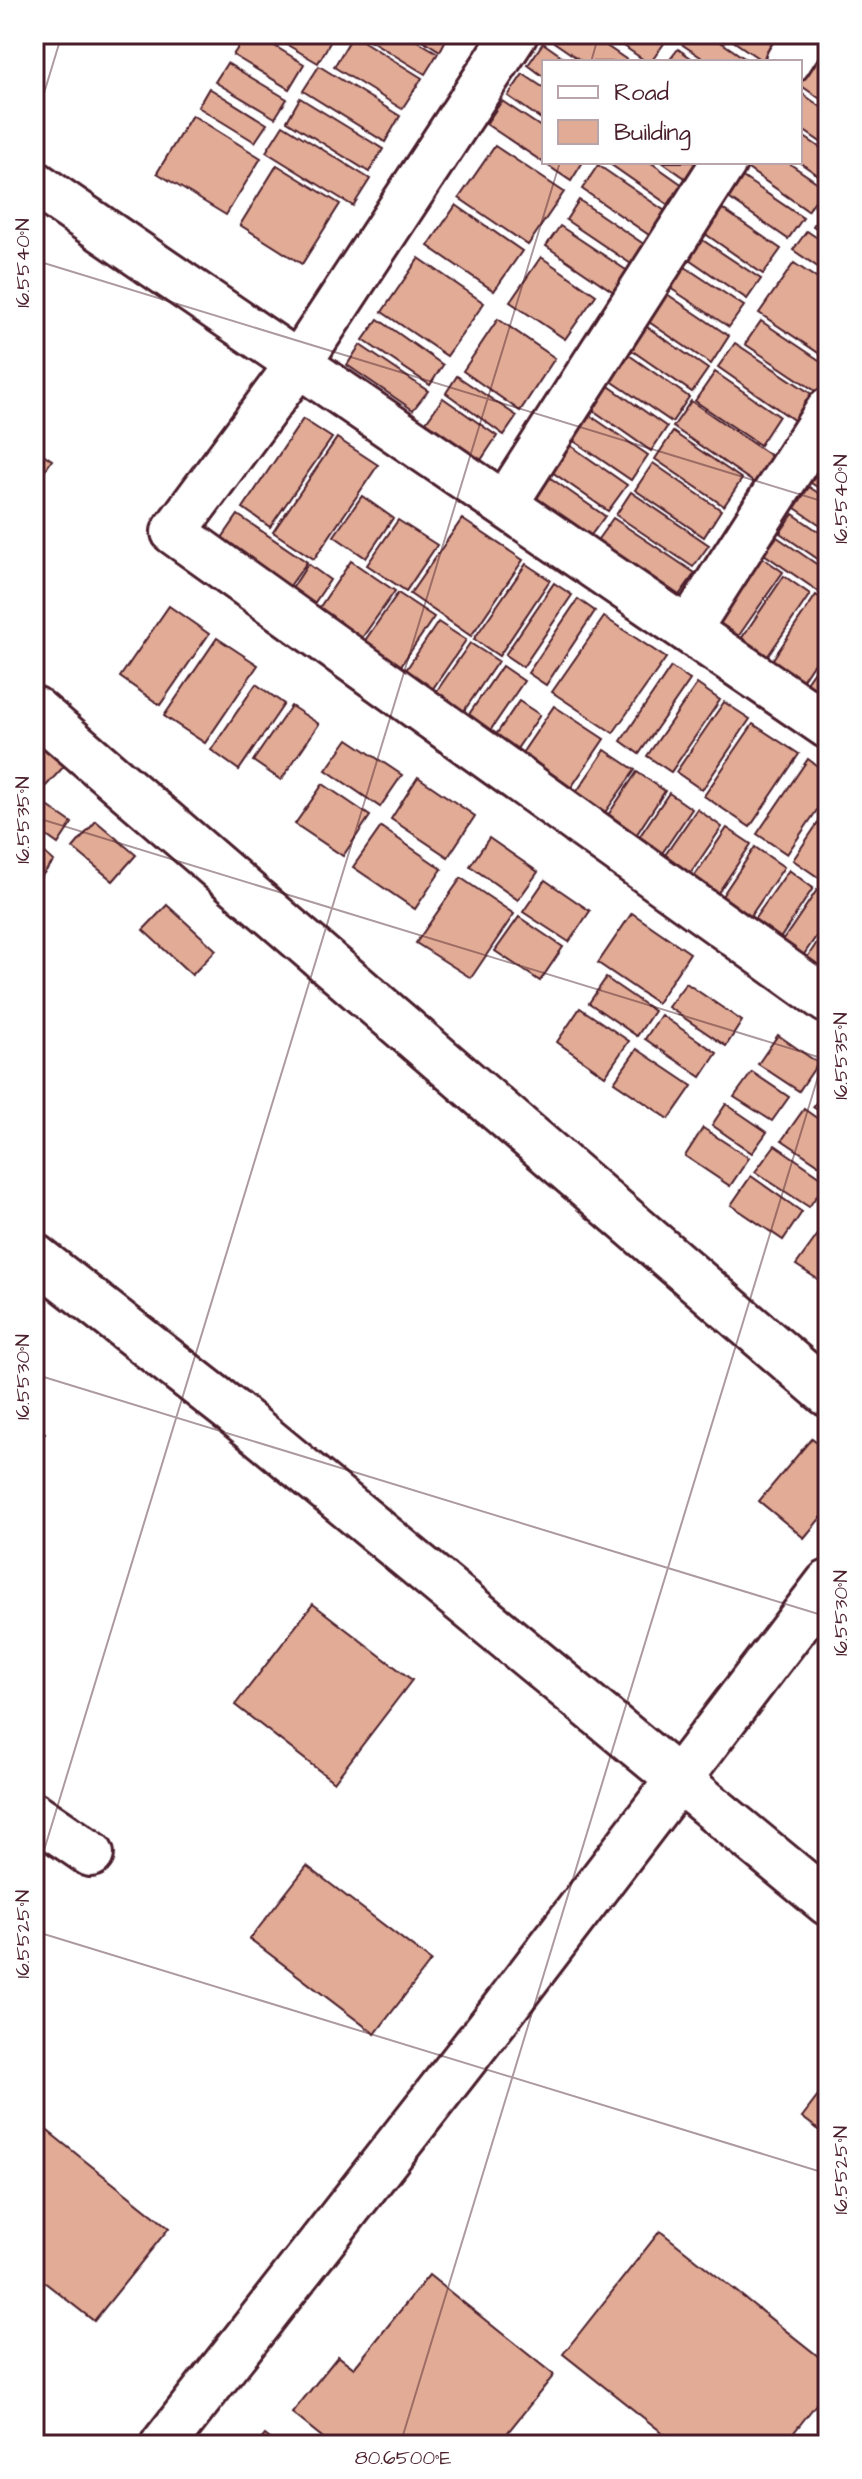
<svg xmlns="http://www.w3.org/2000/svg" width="862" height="2479" font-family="'Architects Daughter',sans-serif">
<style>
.building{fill:#e1ab96;stroke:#4a1f2b;stroke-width:2}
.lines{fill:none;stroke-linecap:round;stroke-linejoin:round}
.street-casing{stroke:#4a1f2b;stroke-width:50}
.street{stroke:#fff;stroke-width:44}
.ticks{fill:none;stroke:#4a1f2b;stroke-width:2;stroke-opacity:0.45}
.neatline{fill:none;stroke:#4a1f2b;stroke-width:3}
.ticks-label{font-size:20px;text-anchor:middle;fill:#4a1f2b}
</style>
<rect width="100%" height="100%" fill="#fff"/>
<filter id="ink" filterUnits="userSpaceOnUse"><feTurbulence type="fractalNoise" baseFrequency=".0125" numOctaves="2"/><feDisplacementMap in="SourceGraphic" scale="16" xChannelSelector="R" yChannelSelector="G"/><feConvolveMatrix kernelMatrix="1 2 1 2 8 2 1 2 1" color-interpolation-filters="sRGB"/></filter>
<g filter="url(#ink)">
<g class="building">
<polygon points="247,34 255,34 304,64 289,89 233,55"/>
<polygon points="269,34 335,34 318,63"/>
<polygon points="360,34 405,34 438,53 425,74"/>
<polygon points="413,34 449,34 440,51"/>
<polygon points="551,34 589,34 630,62 583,62 548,38"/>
<polygon points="606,34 654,34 665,42 651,62 647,62"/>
<polygon points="687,34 709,34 750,62 708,62 680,43"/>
<polygon points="723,34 778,34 789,42 776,62 764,62"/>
<polygon points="820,34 828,34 828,62 810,49"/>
<polygon points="353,35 422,78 402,109 334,67"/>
<polygon points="543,43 570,62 544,62 544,77 528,65"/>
<polygon points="678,49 697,62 668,62"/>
<polygon points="806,51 828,67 828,104 800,85 800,62"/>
<polygon points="227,63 287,99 275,118 215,82"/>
<polygon points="319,66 400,116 385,142 303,91"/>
<polygon points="523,74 544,88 544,121 508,96"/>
<polygon points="209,88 267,124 255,142 198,107"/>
<polygon points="800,92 828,112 828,147 800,128"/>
<polygon points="300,98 383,149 369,172 287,121"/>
<polygon points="502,101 544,129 544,162 583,162 571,181 486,124"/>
<polygon points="192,115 261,158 226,215 157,173"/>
<polygon points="283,125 370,179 353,206 266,152"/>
<polygon points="800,134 828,153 828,182 799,162"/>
<polygon points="495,146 564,192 528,245 459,198"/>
<polygon points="607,162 650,162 687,188 673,208"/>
<polygon points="662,162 701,162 688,180"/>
<polygon points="738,162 787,162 824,187 808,211"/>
<polygon points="277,165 340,204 302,264 240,225"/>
<polygon points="598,165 668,213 652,237 582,189"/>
<polygon points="728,167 803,218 788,239 714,188"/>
<polygon points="708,199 781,249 763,274 691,224"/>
<polygon points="579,200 651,249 637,268 566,220"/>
<polygon points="828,203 828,236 813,226"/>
<polygon points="456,205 522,251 494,291 428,246"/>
<polygon points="560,226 635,276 621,297 546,246"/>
<polygon points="686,229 761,279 747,299 673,248"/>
<polygon points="807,231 828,245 828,274 793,250"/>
<polygon points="541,257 596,295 565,339 510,302"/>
<polygon points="419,258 484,303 447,356 382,312"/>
<polygon points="673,259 744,306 729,327 658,280"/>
<polygon points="794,263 828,286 828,342 820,354 759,313"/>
<polygon points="661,290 729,336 711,364 643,318"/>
<polygon points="378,319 443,365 430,385 363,340"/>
<polygon points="498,319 555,358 520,411 463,371"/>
<polygon points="637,320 708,369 692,392 621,343"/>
<polygon points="761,321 828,366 828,376 817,392 745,344"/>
<polygon points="735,343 816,397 798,423 718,367"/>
<polygon points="360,345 428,391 413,410 347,365"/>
<polygon points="616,346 689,397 672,422 598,372"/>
<polygon points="715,372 779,416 760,445 695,401"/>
<polygon points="457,376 517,416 504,435 446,393"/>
<polygon points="603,382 667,427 651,451 587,406"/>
<polygon points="443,398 497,436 481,460 426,422"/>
<polygon points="691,401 777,460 759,486 673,427"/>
<polygon points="582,410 648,455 631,480 565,435"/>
<polygon points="303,419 332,438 270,527 243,508"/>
<polygon points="673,432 742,479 724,506 655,459"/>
<polygon points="337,438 378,465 314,559 273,532"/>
<polygon points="561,439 627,485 608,511 542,465"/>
<polygon points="34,448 52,460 34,487"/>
<polygon points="827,459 828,459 828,494 811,483"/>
<polygon points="653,463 721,510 704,537 635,490"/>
<polygon points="539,470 605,516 586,542 520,496"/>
<polygon points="809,487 828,499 828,530 795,508"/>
<polygon points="631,492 709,545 693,567 616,515"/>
<polygon points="362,496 393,518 366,558 334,536"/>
<polygon points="793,514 828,538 828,566 780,533"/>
<polygon points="238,515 307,562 282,597 213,551"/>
<polygon points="613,518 695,573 672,605 591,549"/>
<polygon points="462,519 523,560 471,636 410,594"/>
<polygon points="398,520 437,545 406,591 367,565"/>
<polygon points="777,537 828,572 828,598 764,554"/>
<polygon points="760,556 783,572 733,644 710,629"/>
<polygon points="351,561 395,591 352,652 309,623"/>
<polygon points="308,564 330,580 305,617 284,601"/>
<polygon points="526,564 550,580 499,656 474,639"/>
<polygon points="784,576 810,594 763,663 737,645"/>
<polygon points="554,583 572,595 523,667 505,655"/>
<polygon points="398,593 434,617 393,677 357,652"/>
<polygon points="816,595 828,603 828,642 799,685 769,665"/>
<polygon points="578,599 595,611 546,685 528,673"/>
<polygon points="169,606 209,634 160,705 120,677"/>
<polygon points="604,617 666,658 613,733 552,692"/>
<polygon points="438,622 466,640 423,703 396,685"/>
<polygon points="217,638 258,665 205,743 164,716"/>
<polygon points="470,643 498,661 455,724 427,705"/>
<polygon points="828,651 828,706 802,688"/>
<polygon points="502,666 524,681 485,738 463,723"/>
<polygon points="671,667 690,680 639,754 621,741"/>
<polygon points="256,684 284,704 239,770 211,750"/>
<polygon points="697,684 720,700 671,772 647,756"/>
<polygon points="519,701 540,715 508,762 487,748"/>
<polygon points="724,702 750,719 702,790 676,772"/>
<polygon points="291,706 319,724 281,780 253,761"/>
<polygon points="554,706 604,739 564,798 514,765"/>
<polygon points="753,724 799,754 750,827 704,796"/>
<polygon points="39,737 67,763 45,787 34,776 34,742"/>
<polygon points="348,739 402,775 380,807 326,770"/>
<polygon points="605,750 635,770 594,828 565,809"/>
<polygon points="808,759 828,774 828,794 787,854 757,834"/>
<polygon points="637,772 665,791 627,849 598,830"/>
<polygon points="418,777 475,816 448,857 391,819"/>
<polygon points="323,784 370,816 343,856 295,824"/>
<polygon points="669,793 692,809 652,868 629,852"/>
<polygon points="39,800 72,823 58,844 34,827 34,806"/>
<polygon points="828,808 828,884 793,860"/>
<polygon points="697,809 722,827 680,889 654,871"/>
<polygon points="96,821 136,855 113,881 73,848"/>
<polygon points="381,827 442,869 415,909 353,867"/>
<polygon points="727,828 751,844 707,909 683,893"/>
<polygon points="489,838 538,872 518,900 470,866"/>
<polygon points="34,843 54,861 34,885"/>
<polygon points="755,847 784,867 739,933 710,914"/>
<polygon points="789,870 813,888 770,954 743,935"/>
<polygon points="461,878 514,914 471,978 416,943"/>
<polygon points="545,880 590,911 569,942 523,912"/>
<polygon points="817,890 828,898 828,919 794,969 773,955"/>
<polygon points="167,905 216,950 192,975 143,930"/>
<polygon points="632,913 690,953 657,1003 598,963"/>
<polygon points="519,917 563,947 540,981 495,951"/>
<polygon points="828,926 828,978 798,971"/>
<polygon points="606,978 654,1011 637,1036 589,1003"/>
<polygon points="686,983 742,1021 726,1046 668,1007"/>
<polygon points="580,1008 629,1041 605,1076 557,1042"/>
<polygon points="661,1015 717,1053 701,1077 645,1039"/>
<polygon points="778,1035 818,1063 799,1091 758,1064"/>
<polygon points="637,1049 692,1086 669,1119 614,1082"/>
<polygon points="752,1072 789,1097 772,1121 734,1097"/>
<polygon points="828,1085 828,1117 813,1107"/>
<polygon points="726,1104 767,1132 752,1153 712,1125"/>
<polygon points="804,1109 828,1126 828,1171 782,1140"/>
<polygon points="703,1128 749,1158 730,1186 685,1156"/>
<polygon points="775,1145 827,1181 809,1207 755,1172"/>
<polygon points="751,1176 802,1212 783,1240 731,1205"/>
<polygon points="819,1233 828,1239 828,1286 796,1265"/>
<polygon points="34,1425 45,1433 34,1448"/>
<polygon points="812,1438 828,1451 828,1509 804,1538 759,1501"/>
<polygon points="313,1604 412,1680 334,1782 235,1705"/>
<polygon points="307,1866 431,1961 375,2034 250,1939"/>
<polygon points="828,2083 828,2137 802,2117"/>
<polygon points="34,2120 169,2228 94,2321 34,2274"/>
<polygon points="660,2231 828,2364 828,2389 784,2445 678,2445 563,2354"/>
<polygon points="429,2275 554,2375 508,2432 524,2445 332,2445 292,2413 338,2356 354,2368"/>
<polygon points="265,2435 278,2445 257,2445"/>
</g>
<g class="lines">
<defs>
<g id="street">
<polyline points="515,34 299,363 174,532 828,1001"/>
<polyline points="788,62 806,34"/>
<polyline points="34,183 828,726"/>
<polyline points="505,504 724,162"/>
<polyline points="688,630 828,411"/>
<polyline points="34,709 828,1394"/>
<polyline points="34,1256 232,1411 828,1903"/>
<polyline points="34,1815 91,1854"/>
<polyline points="163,2445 499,2015 828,1583"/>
</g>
</defs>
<use href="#street" class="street-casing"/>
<use href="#street" class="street"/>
</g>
</g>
<path class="ticks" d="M591,62l8,-28M34,126l28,-92M34,260l794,243M34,817l794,243M34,1374l794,243M34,1883l526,-1721M34,1931l794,243M400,2445l428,-1401"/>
<rect width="862" height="2479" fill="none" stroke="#fff" stroke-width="88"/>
<rect x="542" y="60" width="260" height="104" fill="#ffffff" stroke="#b7a5aa" stroke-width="2"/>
<rect x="558" y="86" width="40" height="12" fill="#ffffff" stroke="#b7a5aa" stroke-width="2"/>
<text x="614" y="100" font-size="24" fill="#4a1f2b">Road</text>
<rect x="558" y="120" width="40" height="24" fill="#e1ab96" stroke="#b7a5aa" stroke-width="2"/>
<text x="614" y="140" font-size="24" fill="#4a1f2b">Building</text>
<rect x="44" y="44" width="774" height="2391" class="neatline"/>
<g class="ticks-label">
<text transform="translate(22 263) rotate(-90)" y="7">16.5540°N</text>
<text transform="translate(840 499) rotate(-90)" y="7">16.5540°N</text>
<text transform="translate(22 820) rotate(-90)" y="7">16.5535°N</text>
<text transform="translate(840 1056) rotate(-90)" y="7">16.5535°N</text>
<text transform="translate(22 1377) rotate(-90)" y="7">16.5530°N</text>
<text transform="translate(840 1613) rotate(-90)" y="7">16.5530°N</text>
<text transform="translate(22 1934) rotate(-90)" y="7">16.5525°N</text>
<text transform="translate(840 2170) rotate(-90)" y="7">16.5525°N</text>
<text x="403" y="2464">80.6500°E</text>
</g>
</svg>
